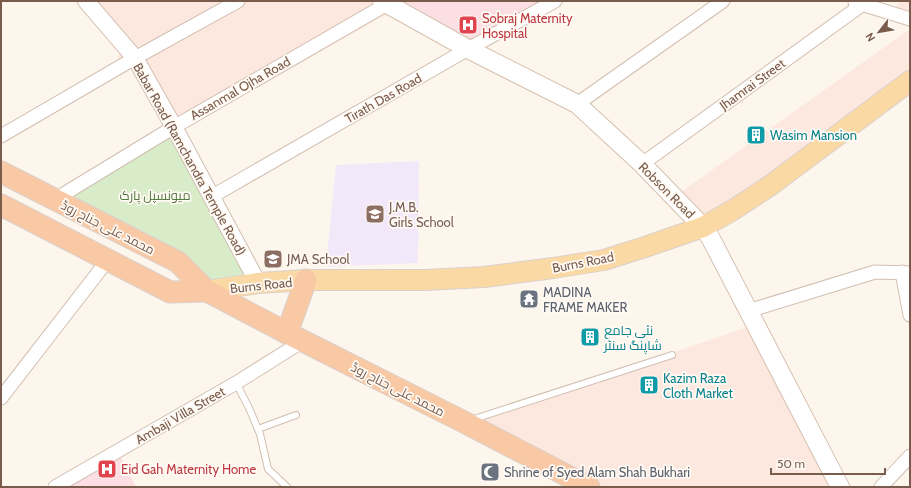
<svg xmlns="http://www.w3.org/2000/svg" width="911" height="488" font-family="Cabin,Cairo,sans-serif">
<style>
.commercial{fill:#fde8e0}
.education{fill:#f3e8fa}
.medical{fill:#fbdfe3}
.green{fill:#d8ecc9}
.lines{fill:none;stroke-linecap:round;stroke-linejoin:round}
.service-casing{stroke:#d1beb0;stroke-width:8}
.minor-casing{stroke:#d1beb0;stroke-width:15}
.tertiary-casing{stroke:#d1beb0;stroke-width:18}
.secondary-casing{stroke:#d6c0b0;stroke-width:20}
.primary-casing{stroke:#dad1cd;stroke-width:22}
.trunk-casing{stroke:#dad1cd;stroke-width:23}
.service{stroke:#fff;stroke-width:6}
.minor{stroke:#fff;stroke-width:13}
.tertiary{stroke:#fff;stroke-width:16}
.secondary{stroke:#fff;stroke-width:18}
.primary{stroke:#fbd9a5;stroke-width:20}
.trunk{stroke:#f9c8a4;stroke-width:21}
.labels{text-anchor:middle;stroke-width:3.5;stroke-linejoin:round;paint-order:stroke}
.health-label{font-size:13px;fill:#be3a42;stroke:#fffaf3;text-anchor:start}
.street-label{font-size:13px;fill:#7a5c4d;stroke:#fffaf3}
.culture-label{font-size:13px;fill:#0d838f;stroke:#fffaf3;text-anchor:start}
.park-label{font-size:13px;fill:#537a41;stroke:#fffaf3}
.education-label{font-size:13px;fill:#785e54;stroke:#fffaf3;text-anchor:start}
.worship-label{font-size:13px;fill:#5b616d;stroke:#fffaf3;text-anchor:start}
</style>
<rect width="100%" height="100%" fill="#fdf6ec"/>
<g class="commercial">
<polygon points="75,1 382,1 396,9 184,129 162,122 133,71 118,58 119,52"/>
<polygon points="900,1 910,1 910,19 891,13"/>
<polygon points="910,29 910,81 703,227 674,197"/>
<polygon points="757,324 842,487 592,487 465,423"/>
</g>
<polygon class="education" points="419,161 418,263 326,267 336,165"/>
<g class="medical">
<polygon points="382,1 555,1 468,49"/>
<polygon points="118,451 136,487 55,487"/>
</g>
<polygon class="green" points="174,127 258,283 207,291 54,200"/>
<g class="lines">
<defs>
<g id="service">
<polyline points="236,383 249,408 260,434 268,469 287,487"/>
<polyline points="471,420 672,355"/>
<polyline points="258,429 296,415"/>
</g>
<g id="minor">
<polyline points="855,2 910,19"/>
<polyline points="577,104 723,1"/>
<polyline points="1,136 135,58 238,1"/>
<polyline points="642,164 863,4"/>
<polyline points="211,197 468,49 555,1"/>
<polyline points="54,200 174,127 387,4"/>
<polyline points="902,272 910,315"/>
<polyline points="748,311 875,272 910,273"/>
<polyline points="1,398 107,261"/>
<polyline points="55,487 236,383 303,341"/>
<polyline points="881,487 910,456"/>
</g>
<polyline id="tertiary" points="86,1 135,58 174,127 258,283"/>
<polyline id="secondary" points="382,1 468,49 577,104 642,164 703,227 710,237 840,487"/>
<polyline id="primary" points="207,291 258,283 306,280 425,280 484,277 553,268 604,260 645,247 703,227 733,210 771,185 910,81"/>
<g id="trunk">
<polyline points="1,172 178,262 207,291 287,333 464,422 589,487"/>
<polyline points="1,205 170,292 207,291"/>
<polyline points="287,333 306,280"/>
</g>
</defs>
<use href="#service" class="service-casing"/>
<use href="#minor" class="minor-casing"/>
<use href="#tertiary" class="tertiary-casing"/>
<use href="#secondary" class="secondary-casing"/>
<use href="#primary" class="primary-casing"/>
<use href="#trunk" class="trunk-casing"/>
<use href="#service" class="service"/>
<use href="#minor" class="minor"/>
<use href="#tertiary" class="tertiary"/>
<use href="#secondary" class="secondary"/>
<use href="#primary" class="primary"/>
<use href="#trunk" class="trunk"/>
</g>
<defs>
<symbol id="hospital-square" viewBox="-11 -11 22 22"><rect x="-9" y="-9" width="18" height="18" rx="4" fill="#e0444e" stroke="#fffaf3"/><path d="M-5-5h3v3.5h4V-5h3V5h-3V1.5h-4V5h-3Z" fill="#fff"/></symbol>
<symbol id="building-square" viewBox="-11 -11 22 22"><rect x="-9" y="-9" width="18" height="18" rx="4" fill="#0f9aa8" stroke="#fffaf3"/><path d="M-4-6H4V6H1V3H-1V6H-4ZM-2.5-4.3h1.7v1.8h-1.7ZM.8-4.3h1.7v1.8H.8ZM-2.5-1h1.7V.8h-1.7ZM.8-1h1.7V.8H.8Z" fill="#fff"/></symbol>
<symbol id="school-square" viewBox="-11 -11 22 22"><rect x="-9" y="-9" width="18" height="18" rx="4" fill="#8d6e63" stroke="#fffaf3"/><path d="M0-5L7-2L0 1L-7-2ZM-4 1L0 2.5L4 1V4Q0 6-4 4Z" fill="#fff"/></symbol>
<symbol id="temple-square" viewBox="-11 -11 22 22"><rect x="-9" y="-9" width="18" height="18" rx="4" fill="#6b7280" stroke="#fffaf3"/><path d="M0-6L5-2H3V0L6.5 2.5H4V6H1.5V3h-3V6H-4V2.5H-6.5L-3 0V-2H-5Z" fill="#fff"/></symbol>
<symbol id="mosque-square" viewBox="-11 -11 22 22"><rect x="-9" y="-9" width="18" height="18" rx="4" fill="#6b7280" stroke="#fffaf3"/><path d="M3.5-4.9A6 6 0 1 0 3.5 4.9A5 5 0 1 1 3.5-4.9Z" fill="#fff"/></symbol>
</defs>
<g fill-rule="evenodd">
<use href="#hospital-square" x="457" y="14" width="22" height="22"/>
<use href="#building-square" x="745" y="124" width="22" height="22"/>
<use href="#school-square" x="364" y="203" width="22" height="22"/>
<use href="#school-square" x="262" y="248" width="22" height="22"/>
<use href="#temple-square" x="518" y="288" width="22" height="22"/>
<use href="#building-square" x="579" y="326" width="22" height="22"/>
<use href="#building-square" x="638" y="374" width="22" height="22"/>
<use href="#hospital-square" x="96" y="458" width="22" height="22"/>
<use href="#mosque-square" x="479" y="461" width="22" height="22"/>
</g>
<g class="labels">
<g class="health-label">
<text x="482" y="23">Sobraj Maternity<tspan x="482" dy="15">Hospital</tspan></text>
<text x="121" y="474">Eid Gah Maternity Home</text>
</g>
<g class="street-label">
<text transform="translate(752 84) rotate(-36)" y="5">Jhamrai Street</text>
<text transform="translate(240 88) rotate(-30)" y="5">Assanmal Ojha Road</text>
<text transform="translate(383 98) rotate(-30)" y="5">Tirath Das Road</text>
<text transform="translate(190 159) rotate(61)" y="5">Babar Road (Ramchandra Temple Road)</text>
<text transform="translate(667 190) rotate(45)" y="5">Robson Road</text>
<text transform="translate(108 227) rotate(27)" y="5">محمد علی جناح روڈ</text>
<text transform="translate(583 262) rotate(-11)" y="5">Burns Road</text>
<text transform="translate(261 285) rotate(-6)" y="5">Burns Road</text>
<text transform="translate(398 389) rotate(27)" y="5">محمد علی جناح روڈ</text>
<text transform="translate(180 415) rotate(-30)" y="5">Ambaji Villa Street</text>
</g>
<g class="culture-label">
<text x="770" y="140">Wasim Mansion</text>
<text x="604" y="335">نئی جامع<tspan x="604" dy="15">شاپنگ سنٹر</tspan></text>
<text x="663" y="383">Kazim Raza<tspan x="663" dy="15">Cloth Market</tspan></text>
</g>
<g class="park-label">
<text x="155" y="200">میونسپل پارک</text>
</g>
<g class="education-label">
<text x="389" y="212">J.M.B.<tspan x="389" dy="15">Girls School</tspan></text>
<text x="287" y="264">JMA School</text>
</g>
<g class="worship-label">
<text x="543" y="297">MADINA<tspan x="543" dy="15">FRAME MAKER</tspan></text>
<text x="504" y="477">Shrine of Syed Alam Shah Bukhari</text>
</g>
</g>
<rect width="911" height="488" fill="none" stroke="#7a5c4d" stroke-width="4"/>
<g transform="translate(879 32) rotate(239)" stroke="#fffaf3" stroke-width="3" paint-order="stroke">
<path d="M0-3L7 15L0 10L-7 15Z" fill="#7a5c4d"/>
<text y="-6" font-size="11" font-weight="bold" text-anchor="middle" fill="#7a5c4d">N</text>
</g>
<path d="M771 468v6h114v-6" fill="none" stroke="#7a5c4d" stroke-width="2"/>
<text x="777" y="468" font-size="12" fill="#7a5c4d" stroke="#fffaf3" stroke-width="3" paint-order="stroke">50 m</text>
</svg>
